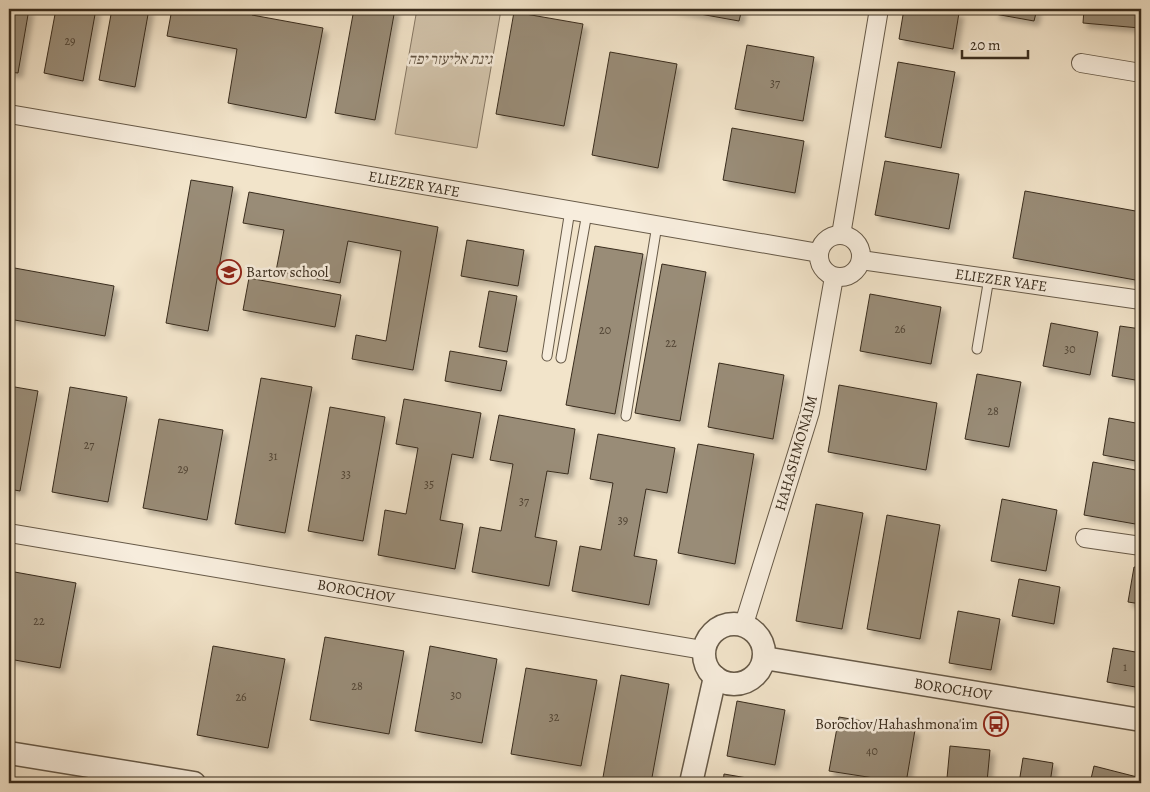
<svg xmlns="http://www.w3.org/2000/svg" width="1150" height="792" font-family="Alegreya,'Frank Ruhl Libre',serif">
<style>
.green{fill:#d3c5ad;stroke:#867865}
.building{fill:#998c77;stroke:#392c1d;filter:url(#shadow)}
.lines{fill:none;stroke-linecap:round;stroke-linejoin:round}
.service-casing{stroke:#675a48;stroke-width:11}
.minor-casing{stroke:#675a48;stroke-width:20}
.tertiary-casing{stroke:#675a48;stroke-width:25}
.service{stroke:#f7eddd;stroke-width:9}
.minor{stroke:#f7eddd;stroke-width:18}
.tertiary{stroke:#f7eddd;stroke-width:22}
.labels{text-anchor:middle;stroke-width:5;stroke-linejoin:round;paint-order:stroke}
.number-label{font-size:12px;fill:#514434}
.park-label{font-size:15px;font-style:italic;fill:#605241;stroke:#f7eddd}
.street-label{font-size:15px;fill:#392c1d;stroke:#f7eddd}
.poi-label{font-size:15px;fill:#392c1d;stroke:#f7eddd;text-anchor:start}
</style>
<defs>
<filter id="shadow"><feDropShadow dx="4.5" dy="4.5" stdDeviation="2.5" flood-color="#0004"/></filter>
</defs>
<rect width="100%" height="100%" fill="#f2e4ca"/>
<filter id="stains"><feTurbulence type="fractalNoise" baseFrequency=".004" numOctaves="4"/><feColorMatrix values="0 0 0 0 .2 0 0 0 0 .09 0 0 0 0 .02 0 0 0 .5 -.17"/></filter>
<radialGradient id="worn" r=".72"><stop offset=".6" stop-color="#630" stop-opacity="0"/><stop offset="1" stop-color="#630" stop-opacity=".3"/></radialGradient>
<polygon class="green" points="417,9 501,10 477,148 395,134"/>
<g class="building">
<polygon points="9,9 29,9 18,73 9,72"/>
<polygon points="56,9 96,9 83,81 44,73"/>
<polygon points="112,9 149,9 135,87 99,80"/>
<polygon points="172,9 253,9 252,15 323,28 306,118 228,103 237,49 167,36"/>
<polygon points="354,9 395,9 375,120 335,113"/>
<polygon points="672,9 742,9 739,21"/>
<polygon points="904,9 938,9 959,13 953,49 899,39"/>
<polygon points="996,9 1037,9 1034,21 995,14"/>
<polygon points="1084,9 1141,9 1140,28 1083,23"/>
<polygon points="514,12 583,24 564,126 496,114"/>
<polygon points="747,45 814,57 803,121 735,109"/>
<polygon points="610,52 677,64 658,168 592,155"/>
<polygon points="898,62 955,72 941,148 885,137"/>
<polygon points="732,128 804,141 795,193 723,180"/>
<polygon points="885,161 959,174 949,229 875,215"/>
<polygon points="191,180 233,187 208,331 166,323"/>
<polygon points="1025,191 1141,212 1141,281 1013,258"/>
<polygon points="249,192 438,227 413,370 352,359 356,335 386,341 401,251 348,241 340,283 276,271 284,230 243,223"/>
<polygon points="467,240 524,250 518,286 461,276"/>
<polygon points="595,246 643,254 615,414 566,405"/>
<polygon points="662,264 706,272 680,421 635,413"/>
<polygon points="9,267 114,286 105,336 9,319"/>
<polygon points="249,278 341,295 335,327 243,310"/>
<polygon points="489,291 517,296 507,352 479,347"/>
<polygon points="870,294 941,307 931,364 860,351"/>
<polygon points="1051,323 1098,332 1090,375 1043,366"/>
<polygon points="1120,326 1141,329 1141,381 1112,376"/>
<polygon points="450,351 507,361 501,391 445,381"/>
<polygon points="719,363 784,375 773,439 708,427"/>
<polygon points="977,374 1021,382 1009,447 965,439"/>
<polygon points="261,378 312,387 285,533 235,524"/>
<polygon points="839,385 937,403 926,470 828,452"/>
<polygon points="9,386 38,391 20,491 9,489"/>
<polygon points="70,387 127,397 108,502 52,492"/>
<polygon points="404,399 481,413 473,458 452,454 440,520 463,524 455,569 378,555 385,510 406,514 418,448 396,444"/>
<polygon points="330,407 385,417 363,541 308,531"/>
<polygon points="499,415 575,429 568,474 547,471 535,537 557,541 549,586 472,572 480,527 501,531 513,464 490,460"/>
<polygon points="1109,418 1141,424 1141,462 1103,455"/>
<polygon points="159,419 223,430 207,520 143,508"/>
<polygon points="598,434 675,448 667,493 646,489 634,556 657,560 649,605 572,591 580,546 601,550 613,483 590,479"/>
<polygon points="698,444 754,454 735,564 678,553"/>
<polygon points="1093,462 1141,471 1141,525 1084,515"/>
<polygon points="1002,499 1057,510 1046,571 991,561"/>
<polygon points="816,504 863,513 842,629 796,621"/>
<polygon points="887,515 940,525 920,639 867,629"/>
<polygon points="1134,567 1141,568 1141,604 1128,602"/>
<polygon points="9,571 76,583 60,668 9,659"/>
<polygon points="1019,579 1060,587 1054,624 1012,616"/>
<polygon points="958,611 1000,619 991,670 949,663"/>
<polygon points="325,637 404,651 389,734 310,720"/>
<polygon points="213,646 285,659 268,748 197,735"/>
<polygon points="430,646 497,659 482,743 415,731"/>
<polygon points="1113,648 1141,653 1141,688 1107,682"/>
<polygon points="526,668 597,680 581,766 511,754"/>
<polygon points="621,675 669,684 651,783 602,783"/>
<polygon points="737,701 785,710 775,765 727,756"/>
<polygon points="839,717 915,730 906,783 829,771"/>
<polygon points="950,746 990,750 987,782 947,778"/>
<polygon points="1023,758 1053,763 1050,783 1019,783"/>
<polygon points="1094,766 1141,778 1141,783 1090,783"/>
<polygon points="724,774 776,783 723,783"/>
</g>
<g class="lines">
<defs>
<g id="service">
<polyline points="977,349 989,278"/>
<polyline points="547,356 570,210"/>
<polyline points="561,358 587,213"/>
<polyline points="626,416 657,225"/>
</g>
<g id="minor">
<polyline points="1081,63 1141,73"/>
<polyline points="9,114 819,253"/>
<circle cx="840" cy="256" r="21"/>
<polyline points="841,235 879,9"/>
<polyline points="861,260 1141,300"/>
<polyline points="9,533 703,650"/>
<polyline points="1085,538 1141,546"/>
<polyline points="744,624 810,412 834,277"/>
</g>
<g id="tertiary">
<circle cx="734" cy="654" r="30"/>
<polyline points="764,658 1141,720"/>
<polyline points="9,753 194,783"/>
<polyline points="691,783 715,677"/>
</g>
</defs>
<use href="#service" class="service-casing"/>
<use href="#minor" class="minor-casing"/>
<use href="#tertiary" class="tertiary-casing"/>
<use href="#service" class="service"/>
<use href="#minor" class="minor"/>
<use href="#tertiary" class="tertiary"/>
</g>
<defs>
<symbol id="school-ring" viewBox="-11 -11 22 22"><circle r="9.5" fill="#f7eddd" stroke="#8f2418" stroke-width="1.5"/><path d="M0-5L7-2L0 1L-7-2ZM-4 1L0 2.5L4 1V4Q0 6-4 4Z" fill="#8f2418"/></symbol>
<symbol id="bus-ring" viewBox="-11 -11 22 22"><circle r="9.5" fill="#f7eddd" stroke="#8f2418" stroke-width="1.5"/><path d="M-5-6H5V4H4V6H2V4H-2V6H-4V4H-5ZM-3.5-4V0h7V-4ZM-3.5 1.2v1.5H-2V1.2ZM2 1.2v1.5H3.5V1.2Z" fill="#8f2418"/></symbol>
</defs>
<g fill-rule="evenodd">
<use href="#school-ring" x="215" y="258" width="28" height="28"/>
<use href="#bus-ring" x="982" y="710" width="28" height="28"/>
</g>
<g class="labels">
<g class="number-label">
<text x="70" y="45">29</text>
<text x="775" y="87">37</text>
<text x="900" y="333">26</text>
<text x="605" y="334">20</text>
<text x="671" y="347">22</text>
<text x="1070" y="353">30</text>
<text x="993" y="415">28</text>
<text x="89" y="449">27</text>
<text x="273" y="460">31</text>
<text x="183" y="473">29</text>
<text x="346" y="478">33</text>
<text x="429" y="488">35</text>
<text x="524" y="505">37</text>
<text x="623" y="524">39</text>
<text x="39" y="625">22</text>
<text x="1125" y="671">1</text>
<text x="357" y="690">28</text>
<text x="456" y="699">30</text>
<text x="241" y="701">26</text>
<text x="554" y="721">32</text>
<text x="872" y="755">40</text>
</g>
<g class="park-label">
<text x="450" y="64">גינת אליעזר יפה</text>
</g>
<g class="street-label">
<text transform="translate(414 184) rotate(10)" y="5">ELIEZER YAFE</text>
<text transform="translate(1001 280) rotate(8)" y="5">ELIEZER YAFE</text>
<text transform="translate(796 453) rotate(-74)" y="5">HAHASHMONAIM</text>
<text transform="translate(356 591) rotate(10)" y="5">BOROCHOV</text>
<text transform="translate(953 689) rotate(9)" y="5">BOROCHOV</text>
</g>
<g class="poi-label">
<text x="246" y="277">Bartov school</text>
<text x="978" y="729" text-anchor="end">Borochov/Hahashmona'im</text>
</g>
</g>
<rect width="1150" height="792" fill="none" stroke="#f2e4ca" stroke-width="30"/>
<rect x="10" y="10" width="1130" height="772" fill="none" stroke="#392c1d" stroke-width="2.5"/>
<rect x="15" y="15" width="1120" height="762" fill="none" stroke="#392c1d"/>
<path d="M962 50v8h66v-8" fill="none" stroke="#392c1d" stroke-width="2.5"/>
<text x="970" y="50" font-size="15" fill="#392c1d" stroke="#f7eddd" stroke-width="4" paint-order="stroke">20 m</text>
<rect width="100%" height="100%" filter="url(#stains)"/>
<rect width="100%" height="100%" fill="url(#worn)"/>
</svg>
